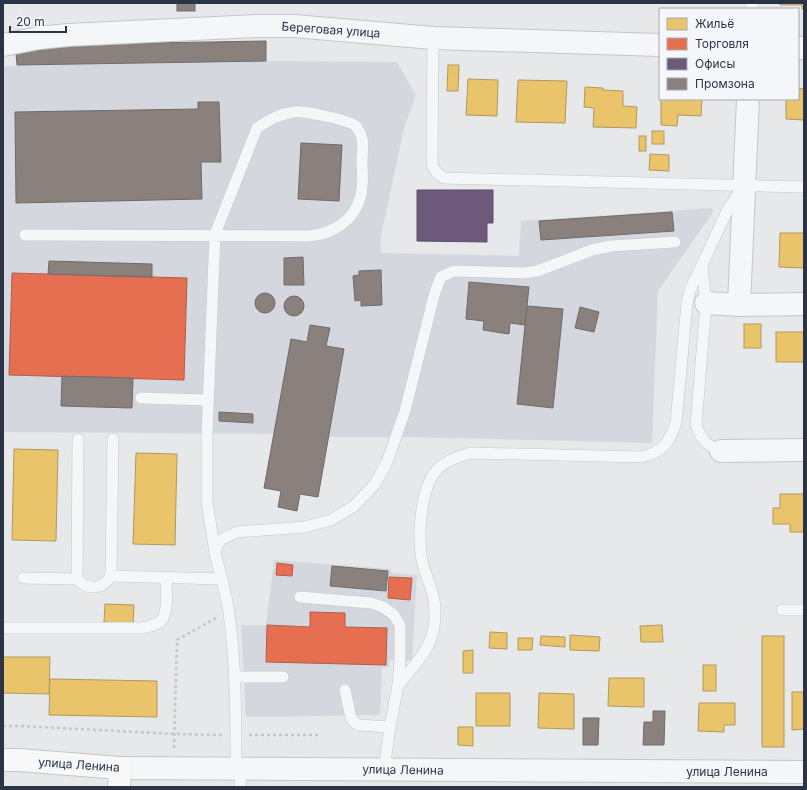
<svg xmlns="http://www.w3.org/2000/svg" width="807" height="790" font-family="Inter,sans-serif">
<style>
.built{fill:#d4d7dd}
.homes{fill:#e9c46a;stroke:#b0995f}
.shops{fill:#e76f51;stroke:#af5d4d}
.offices{fill:#6d597a;stroke:#594e6a}
.industry{fill:#8a817c;stroke:#6e6a6c}
.lines{fill:none;stroke-linecap:round;stroke-linejoin:round}
.service-casing{stroke:#c4c6c8;stroke-width:12}
.minor-casing{stroke:#c4c6c8;stroke-width:24}
.secondary-casing{stroke:#c4c6c8;stroke-width:24}
.path{stroke:#c5c6ca;stroke-width:2.5;stroke-dasharray:3 3;stroke-linecap:butt}
.service{stroke:#f5f6f7;stroke-width:11}
.minor{stroke:#f5f6f7;stroke-width:22}
.secondary{stroke:#f8f8f8;stroke-width:22}
.labels{text-anchor:middle;stroke-width:4;stroke-linejoin:round;paint-order:stroke}
.street-label{font-size:12px;fill:#2b3445;stroke:#f4f6f9}
</style>
<rect width="100%" height="100%" fill="#e6e8ea"/>
<g class="built">
<polygon points="266,61 397,62 416,95 404,128 380,241 381,253 519,256 521,221 712,208 713,212 658,291 652,443 415,437 328,437 318,497 300,494 297,511 278,507 281,491 274,434 3,432 3,66"/>
<polygon points="274,560 391,569 391,573 417,575 412,661 390,660 389,667 382,668 380,715 246,717 241,625 266,625"/>
</g>
<g class="homes">
<polygon points="780,3 804,3 804,9 802,9 802,5 780,5"/>
<polygon points="448,65 459,65 458,91 447,91"/>
<polygon points="468,79 498,80 497,116 466,115"/>
<polygon points="518,80 567,81 565,123 516,122"/>
<polygon points="585,87 603,88 603,90 623,91 623,106 637,107 636,128 593,127 594,108 584,107"/>
<polygon points="798,88 804,89 804,120 786,119 786,99 798,99"/>
<polygon points="661,99 702,99 701,116 678,115 677,126 661,125"/>
<rect x="652" y="131" width="12" height="13"/>
<rect x="639" y="136" width="7" height="15"/>
<polygon points="650,154 669,155 669,171 649,170"/>
<polygon points="780,233 804,233 804,268 779,267"/>
<rect x="744" y="324" width="17" height="24"/>
<rect x="776" y="332" width="28" height="30"/>
<polygon points="14,449 58,450 56,541 12,540"/>
<polygon points="136,453 177,454 175,545 133,544"/>
<polygon points="780,494 804,494 804,532 790,532 790,524 773,524 773,508 780,508"/>
<polygon points="105,604 134,605 133,624 104,622"/>
<polygon points="662,625 663,642 641,642 640,626"/>
<polygon points="490,632 507,633 507,649 489,648"/>
<polygon points="570,635 600,637 599,651 570,650"/>
<polygon points="541,636 565,637 565,647 540,645"/>
<rect x="762" y="636" width="22" height="111"/>
<polygon points="518,638 533,638 532,650 518,650"/>
<polygon points="473,650 473,673 463,673 463,651"/>
<polygon points="3,657 50,657 49,694 3,693"/>
<rect x="703" y="665" width="13" height="26"/>
<polygon points="609,678 644,678 644,707 608,706"/>
<polygon points="50,679 157,681 157,717 49,715"/>
<polygon points="792,692 804,692 804,729 792,730"/>
<rect x="476" y="693" width="34" height="33"/>
<polygon points="539,693 574,694 574,729 538,728"/>
<polygon points="699,703 735,703 735,725 724,725 724,732 698,731"/>
<polygon points="458,727 473,727 473,746 458,745"/>
</g>
<g class="shops">
<polygon points="12,273 187,278 184,380 9,375"/>
<polygon points="277,563 293,565 292,576 276,575"/>
<polygon points="389,577 412,578 410,600 388,598"/>
<polygon points="310,612 345,613 345,627 387,628 386,665 266,662 267,625 310,627"/>
</g>
<polygon class="offices" points="417,190 493,190 493,223 487,223 487,242 417,241"/>
<g class="industry">
<rect x="177" y="3" width="18" height="8"/>
<polygon points="266,41 266,61 17,65 16,54 36,45"/>
<polygon points="198,102 219,102 221,162 201,162 202,199 16,203 15,112 198,109"/>
<polygon points="301,143 342,145 339,201 298,199"/>
<polygon points="672,212 674,231 541,240 539,221"/>
<polygon points="303,257 304,285 284,285 284,258"/>
<polygon points="49,261 152,264 152,277 48,274"/>
<polygon points="381,270 382,305 361,306 361,300 355,301 353,276 359,275 359,271"/>
<polygon points="469,282 529,287 525,325 510,323 509,334 483,330 484,321 466,319"/>
<circle cx="265" cy="303" r="10"/>
<circle cx="294" cy="306" r="10"/>
<polygon points="527,306 563,309 553,408 517,404"/>
<polygon points="580,307 599,312 594,332 575,328"/>
<polygon points="310,325 330,328 326,346 344,349 318,497 300,494 297,511 278,507 281,491 264,488 291,339 307,342"/>
<polygon points="62,376 133,378 132,408 61,406"/>
<polygon points="219,412 253,414 253,423 219,421"/>
<polygon points="332,566 388,571 386,591 330,586"/>
<polygon points="653,711 665,711 664,745 643,745 644,722 653,722"/>
<polygon points="583,718 599,718 598,745 583,745"/>
</g>
<g class="lines">
<defs>
<g id="service">
<polyline points="752,9 752,3"/>
<path d="M433,38l-1,126c2,7 6,10 12,14l360,9"/>
<path d="M25,235l284,1c23,-2 45,-15 51,-38 4,-11 2,-25 2,-37 0,-9 3,-22 -3,-30 0,0 -3,-4 -3,-5 -8,-6 -53,-16 -62,-14 -13,2 -26,8 -37,16l-42,106 -8,200v68l8,51"/>
<polyline points="141,398 208,400"/>
<path d="M78,439l-1,140c11,12 26,10 34,-3"/>
<polyline points="113,439 111,576 222,579"/>
<path d="M721,451c-15,-6 -19,-10 -25,-26l10,-122 -4,-38 25,-54 14,-21"/>
<polyline points="23,578 77,579"/>
<polyline points="300,597 371,603 383,607 394,615 400,625 400,660 398,685 390,727 384,769"/>
<polyline points="782,610 804,610"/>
<path d="M3,628h137c7,-1 15,-2 21,-7 8,-8 5,-32 5,-43"/>
<polyline points="235,677 283,677"/>
<path d="M398,685c15,-18 32,-34 36,-58 2,-14 1,-27 -3,-39 -3,-8 -6,-16 -8,-23 -6,-25 -4,-82 18,-99 9,-7 19,-10 30,-13l170,4c22,-5 28,-14 35,-34l11,-120 3,-13 12,-25"/>
<polyline points="345,690 351,718 354,722 358,725 390,727"/>
<path d="M236,770c0,-53 0,-105 -7,-157 -3,-20 -9,-40 -14,-60l2,-8 5,-6 15,-7 68,-5 26,-7 23,-14 21,-22 12,-22 18,-51 30,-119 6,-15 13,-6 70,2 13,-2 55,-21 19,-4 64,-4"/>
<polyline points="240,787 241,770"/>
</g>
<g id="minor">
<polyline points="3,45 39,38 68,35 258,26 294,26 433,38 660,45"/>
<polyline points="798,48 804,48"/>
<polyline points="706,303 739,305 804,304"/>
<polyline points="739,305 748,99"/>
<polyline points="721,451 804,450"/>
<polyline points="120,768 804,772"/>
</g>
<polyline id="secondary" points="3,760 19,760 120,768 119,787"/>
</defs>
<use href="#service" class="service-casing"/>
<use href="#minor" class="minor-casing"/>
<use href="#secondary" class="secondary-casing"/>
<g class="path">
<polyline points="3,726 21,726 175,734 222,735"/>
<polyline points="249,735 320,735"/>
<polyline points="174,748 177,640 216,618"/>
</g>
<use href="#service" class="service"/>
<use href="#minor" class="minor"/>
<use href="#secondary" class="secondary"/>
</g>
<g class="labels">
<g class="street-label">
<text transform="translate(331 30) rotate(4)" y="4">Береговая улица</text>
<text transform="translate(79 765) rotate(4)" y="4">улица Ленина</text>
<text transform="translate(403 770) rotate(1)" y="4">улица Ленина</text>
<text x="727" y="776">улица Ленина</text>
</g>
</g>
<rect width="807" height="790" fill="none" stroke="#2b3445" stroke-width="8"/>
<rect x="659" y="8" width="140" height="92" fill="#f4f6f9" stroke="#a4a8b1"/>
<rect x="667" y="18" width="20" height="12" fill="#e9c46a" stroke="#a4a8b1"/>
<text x="695" y="28" font-size="12" fill="#2b3445">Жильё</text>
<rect x="667" y="38" width="20" height="12" fill="#e76f51" stroke="#a4a8b1"/>
<text x="695" y="48" font-size="12" fill="#2b3445">Торговля</text>
<rect x="667" y="58" width="20" height="12" fill="#6d597a" stroke="#a4a8b1"/>
<text x="695" y="68" font-size="12" fill="#2b3445">Офисы</text>
<rect x="667" y="78" width="20" height="12" fill="#8a817c" stroke="#a4a8b1"/>
<text x="695" y="88" font-size="12" fill="#2b3445">Промзона</text>
<path d="M10 26v6h56v-6" fill="none" stroke="#2b3445" stroke-width="2"/>
<text x="16" y="26" font-size="12" fill="#2b3445" stroke="#f4f6f9" stroke-width="3" paint-order="stroke">20 m</text>
</svg>
